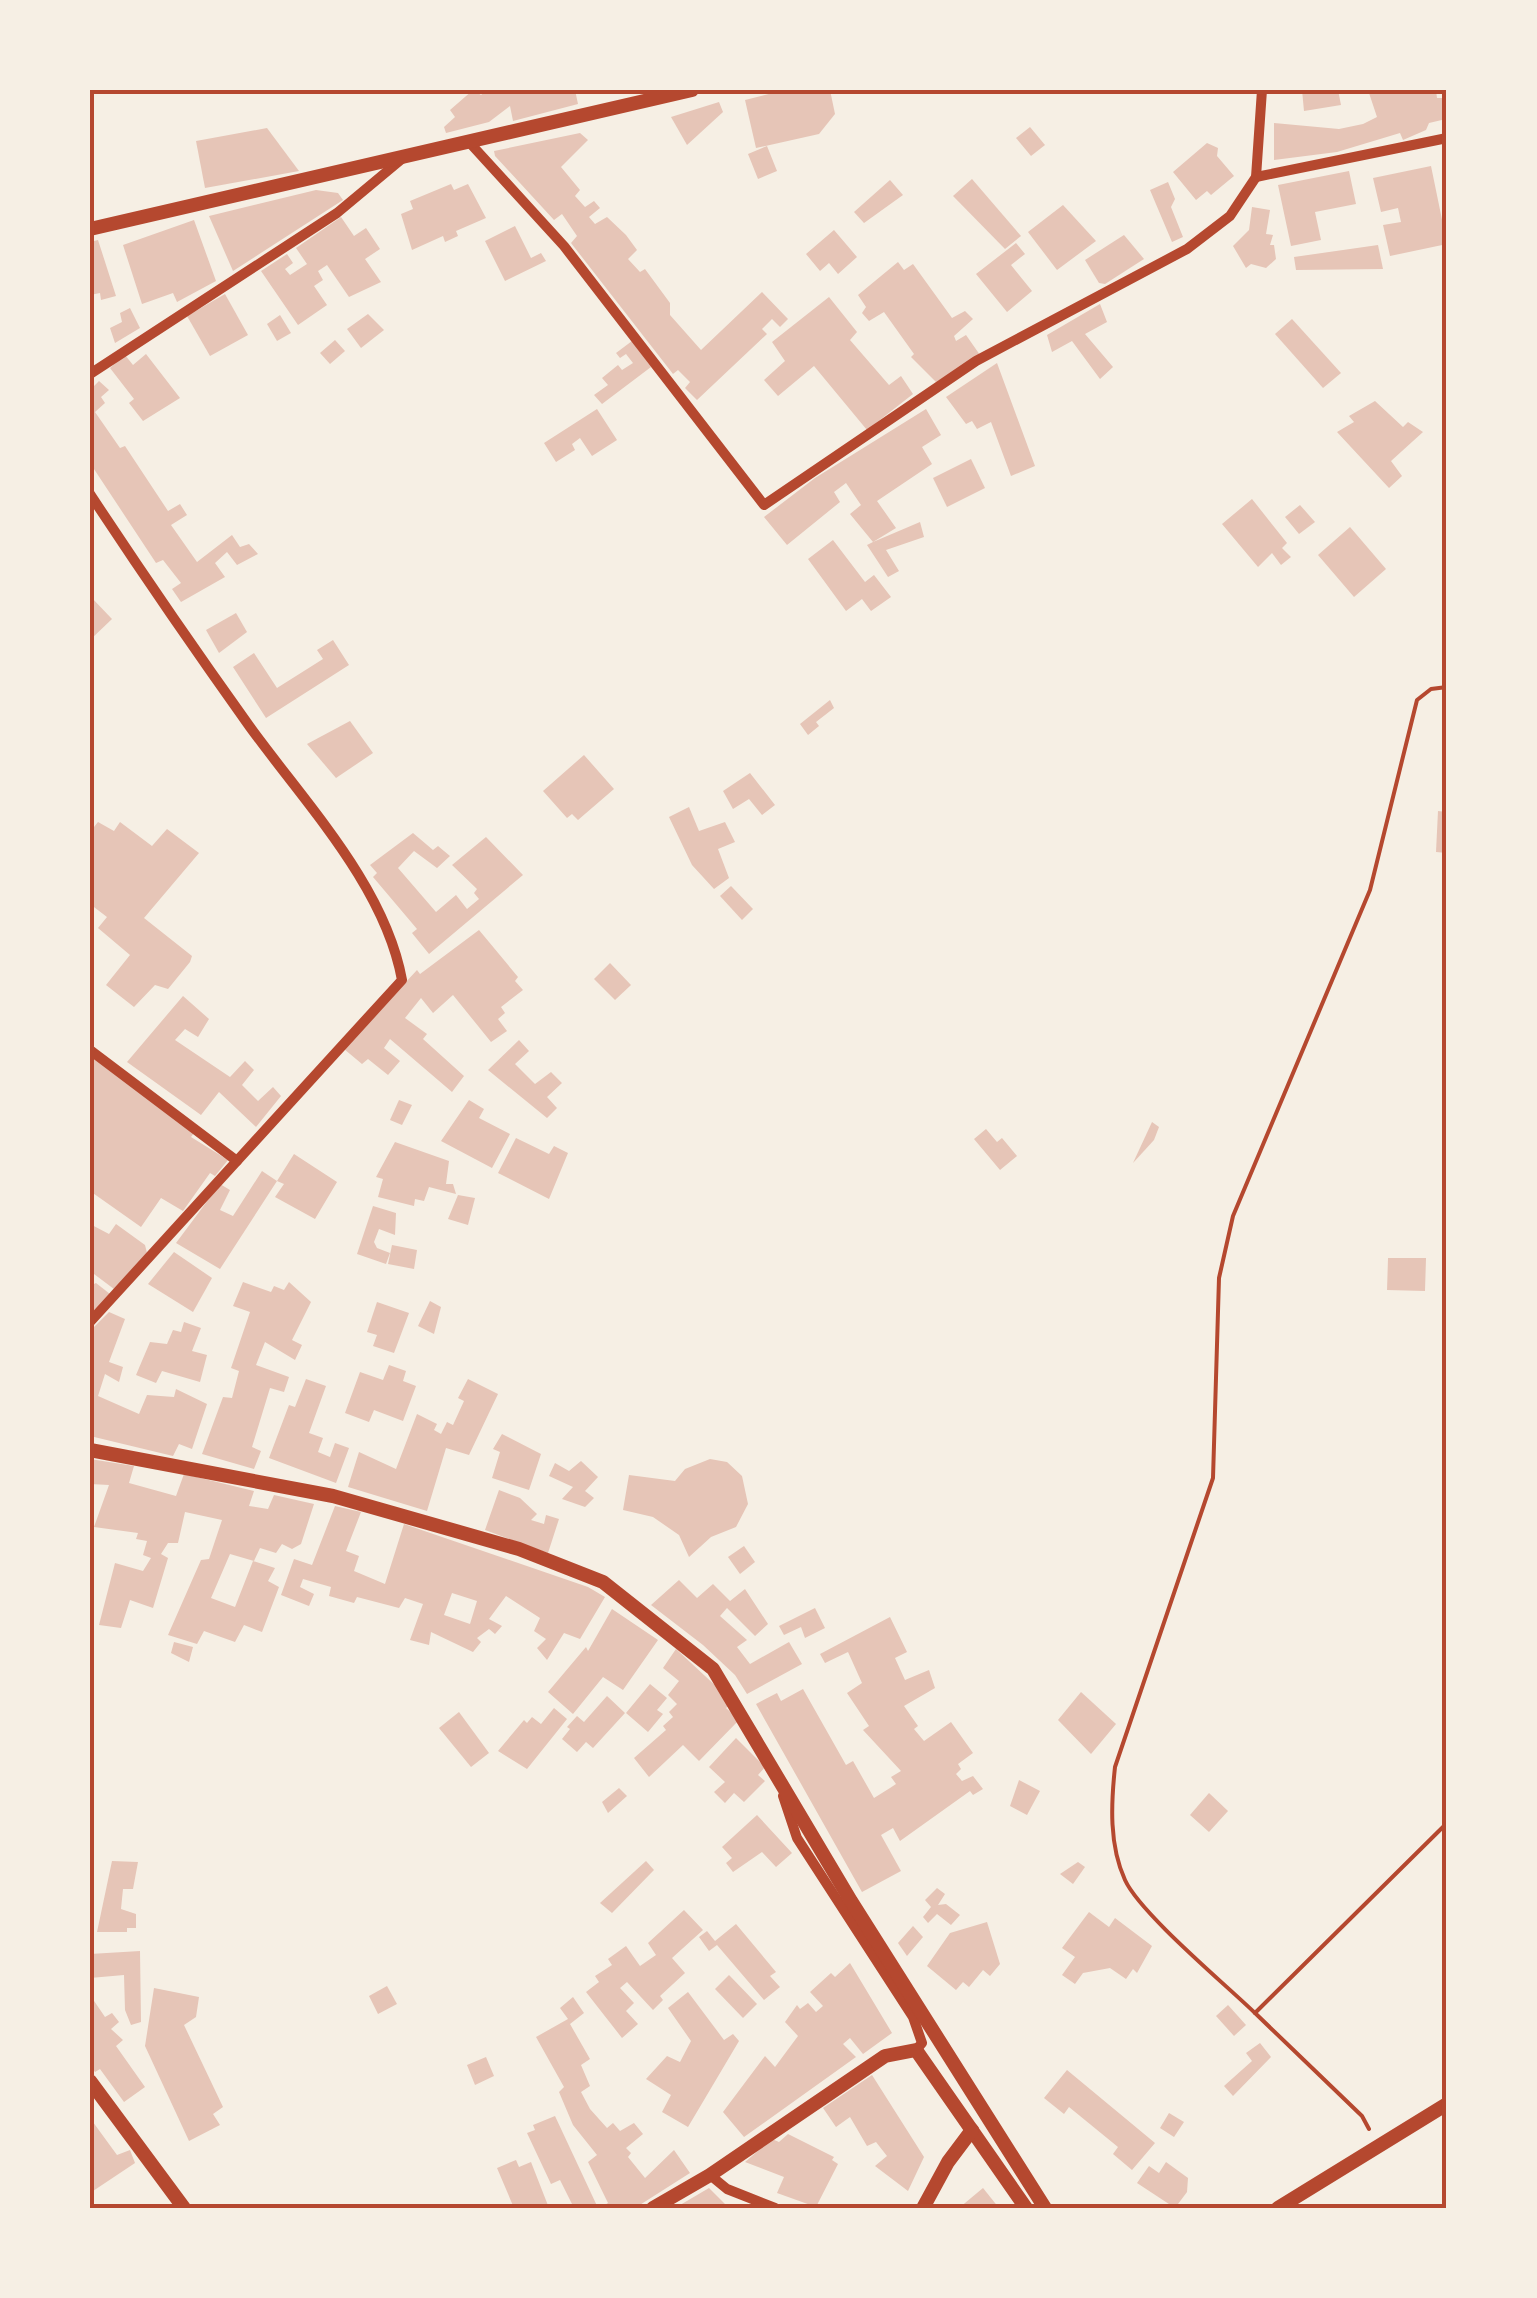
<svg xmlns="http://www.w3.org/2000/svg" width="1537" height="2298" font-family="'Alegreya Sans',sans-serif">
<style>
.building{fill:#e6c5b7;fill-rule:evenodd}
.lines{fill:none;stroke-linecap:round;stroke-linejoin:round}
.path{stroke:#b5482f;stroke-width:4}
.minor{stroke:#b5482f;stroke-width:10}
.tertiary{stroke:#b5482f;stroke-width:14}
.neatline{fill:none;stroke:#b5482f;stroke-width:4}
</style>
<rect width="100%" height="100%" fill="#f6efe4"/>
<g class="building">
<polygon points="473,90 481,95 487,90 575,90 578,104 513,121 510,106 489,122 446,133 444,127 455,117 450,110"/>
<polygon points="784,90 830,90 835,114 819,134 756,148 745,100"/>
<polygon points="1302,90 1338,90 1341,105 1304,111"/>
<polygon points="1368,90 1436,90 1437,98 1443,98 1446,119 1429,123 1426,130 1403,140 1400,133 1337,152 1274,160 1274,123 1339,129 1363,124 1377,117"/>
<polygon points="719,102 723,112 687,145 671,117"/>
<polygon points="1030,127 1045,145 1031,156 1016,138"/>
<polygon points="267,128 299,171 205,188 196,141"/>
<polygon points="580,133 588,140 561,167 580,190 575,196 585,207 594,201 600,208 589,217 595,224 607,217 626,235 637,250 628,259 640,272 645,269 670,303 670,315 701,350 762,292 788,319 780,327 772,319 762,329 767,334 697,400 685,388 690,382 678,370 673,374 571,243 577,236 562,214 554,220 495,156 494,151"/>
<polygon points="1207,143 1218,148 1217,156 1234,176 1211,195 1207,191 1196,200 1173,172"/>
<polygon points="767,146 777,171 758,179 748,154"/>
<polygon points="1431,166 1447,244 1390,256 1383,225 1401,222 1398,208 1381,212 1373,178"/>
<polygon points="1349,171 1356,204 1315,212 1321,240 1291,246 1278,185"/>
<polygon points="972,179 1021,236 1005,249 953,196"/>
<polygon points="890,180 903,195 864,223 854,212"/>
<polygon points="1168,182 1175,199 1171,207 1183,237 1172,242 1150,190"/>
<polygon points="451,184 454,190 468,184 486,218 456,231 458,236 445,242 443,236 412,250 401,214 413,209 410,201"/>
<polygon points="316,190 338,193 343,200 233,271 209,216"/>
<polygon points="1063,205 1096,241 1057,270 1028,232"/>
<polygon points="1252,207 1270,210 1266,234 1273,235 1270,245 1274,245 1276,259 1266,268 1251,264 1246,268 1233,246 1249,230"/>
<polygon points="341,217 354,236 366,228 380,249 365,259 381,282 349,297 327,265 318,271 323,280 314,286 327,305 298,325 261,271 287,254 293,263 285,269 290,275 307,264 296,248"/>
<polygon points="194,220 216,281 177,302 173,293 142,304 123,245"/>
<polygon points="515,226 531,258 541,253 546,261 505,281 485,241"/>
<polygon points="834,230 857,257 838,274 829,263 820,271 806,254"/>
<polygon points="1124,235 1144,259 1105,284 1099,283 1085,260"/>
<polygon points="98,240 116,296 101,300 100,293 90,295 90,242"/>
<polygon points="1016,243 1025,254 1011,265 1032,291 1007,312 976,274"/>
<polygon points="1378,245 1383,269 1296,270 1294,257"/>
<polygon points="898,262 904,270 913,264 952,318 965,311 973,319 954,336 956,341 966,335 980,355 936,382 911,357 914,354 884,312 869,321 862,313 866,307 858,295"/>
<polygon points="225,294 248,335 210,356 187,316"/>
<polygon points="829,297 857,332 850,340 889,385 901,376 913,394 867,430 814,366 778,396 764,380 785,361 772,342"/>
<polygon points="1100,304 1107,322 1085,334 1113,367 1100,379 1072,341 1052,352 1047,335"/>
<polygon points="130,308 140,328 115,343 110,328 122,322 120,313"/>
<polygon points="368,314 384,330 361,348 347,329"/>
<polygon points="280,315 291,333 277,341 267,324"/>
<polygon points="1292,319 1341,373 1323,388 1275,334"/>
<polygon points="335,340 345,351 330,364 320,353"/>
<polygon points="632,341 651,367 602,404 594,395 608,385 602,378 618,365 622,370 633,363 626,354 620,358 616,353"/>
<polygon points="146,354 180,398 143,421 129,403 134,399 110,368 125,355 133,365"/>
<polygon points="997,363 1035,466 1011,476 991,422 977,429 972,421 966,424 946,397"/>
<polygon points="99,381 109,390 101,397 105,403 95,412 120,448 125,446 168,511 180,504 187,515 171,525 197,562 232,535 240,547 249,544 258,554 237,565 227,552 215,563 225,577 181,602 172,589 181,583 163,560 156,563 90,463 90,390"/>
<polygon points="1375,401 1403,427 1408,422 1423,432 1391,461 1402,476 1389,488 1337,432 1354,422 1349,416"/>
<polygon points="597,409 617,440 592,456 580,438 572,444 575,450 556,462 544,443"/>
<polygon points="926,409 941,435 922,447 932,464 877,501 896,528 873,542 920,522 924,537 886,550 899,571 888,577 867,545 873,542 850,514 861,505 846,483 834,492 840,502 787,545 764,517 815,478"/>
<polygon points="971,459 985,488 947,507 933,478"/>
<polygon points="1252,499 1287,543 1282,548 1291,557 1281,565 1272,553 1258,567 1222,524"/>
<polygon points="1300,505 1315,522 1299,534 1285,517"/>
<polygon points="1350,527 1386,569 1354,597 1318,555"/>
<polygon points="833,540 865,582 874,575 891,597 871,611 862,599 846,611 808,559"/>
<polygon points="90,596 112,619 90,640"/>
<polygon points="236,613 247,632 219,653 206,630"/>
<polygon points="333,640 349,665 266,718 233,667 254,653 277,688 323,659 317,650"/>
<polygon points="830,700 834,708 816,722 819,726 808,735 800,724"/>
<polygon points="350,721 373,753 336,778 307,744"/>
<polygon points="584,755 614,789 578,820 572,814 567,818 543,791"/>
<polygon points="750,773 775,805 762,815 749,799 733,809 723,791"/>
<polygon points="689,807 699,831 725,822 735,842 718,849 729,878 714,889 692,865 669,817"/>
<polygon points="1438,811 1447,812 1447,853 1436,852"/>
<polygon points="98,822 114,831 120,822 152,846 167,829 199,853 144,918 192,956 190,962 168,989 155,985 134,1007 106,985 130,955 98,928 107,917 90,904 90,832"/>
<polygon points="413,833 433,850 438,846 450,856 437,868 414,851 398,868 436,912 456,895 467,909 479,899 474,893 477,889 452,865 486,837 523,875 429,954 412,933 417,929 373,877 377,873 370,865"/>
<polygon points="731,886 753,909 742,920 720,896"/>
<polygon points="479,930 518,977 515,981 523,990 501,1007 505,1013 498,1019 507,1031 491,1042 453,995 433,1013 421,998 405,1018 427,1034 423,1039 464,1076 452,1092 390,1039 384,1048 400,1061 388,1075 368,1059 362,1064 344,1049 417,970 420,974"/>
<polygon points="610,963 631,985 615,1000 594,979"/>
<polygon points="183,996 209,1019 198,1037 185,1029 175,1040 230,1077 245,1061 254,1070 242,1085 258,1101 273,1087 281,1096 256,1127 219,1092 201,1115 127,1062"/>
<polygon points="519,1040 529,1051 515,1064 535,1084 551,1072 562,1083 547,1097 557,1108 547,1118 488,1070"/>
<polygon points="93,1056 197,1129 191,1137 228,1160 215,1176 210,1173 183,1211 161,1198 141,1227 90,1191"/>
<polygon points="399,1100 412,1105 402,1125 390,1120"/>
<polygon points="469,1100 484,1109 479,1118 510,1134 492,1168 441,1141"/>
<polygon points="1152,1122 1159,1127 1154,1140 1133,1163"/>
<polygon points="986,1129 997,1142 1002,1138 1017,1156 1000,1170 974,1139"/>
<polygon points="516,1138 549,1154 554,1146 568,1153 549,1199 498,1173"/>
<polygon points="395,1142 449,1161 446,1184 453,1184 456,1194 429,1187 424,1201 415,1199 414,1206 378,1197 383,1179 376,1177"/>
<polygon points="294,1154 337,1182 315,1219 275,1197 284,1184 277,1181"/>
<polygon points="262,1171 277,1181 220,1269 176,1243 220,1184 230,1190 220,1210 233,1216"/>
<polygon points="458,1195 475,1198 468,1225 448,1219"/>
<polygon points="373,1206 396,1213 395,1235 379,1229 374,1242 377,1248 390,1253 386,1264 357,1254"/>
<polygon points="90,1224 109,1234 116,1224 145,1245 147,1253 114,1289 90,1271"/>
<polygon points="392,1245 417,1250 414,1269 388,1264"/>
<polygon points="174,1252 212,1278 193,1312 148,1284"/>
<polygon points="1388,1258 1426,1258 1425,1291 1387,1290"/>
<polygon points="243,1282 271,1292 274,1286 284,1290 289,1282 311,1302 292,1340 302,1345 295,1360 265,1342 256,1365 289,1377 284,1392 270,1388 252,1447 261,1451 254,1469 202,1454 223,1397 232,1398 239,1371 231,1368 250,1312 233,1306"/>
<polygon points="96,1283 110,1294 90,1319 90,1286"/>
<polygon points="430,1301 441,1307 434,1334 418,1326"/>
<polygon points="377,1302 409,1313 394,1353 373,1346 377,1335 367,1332"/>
<polygon points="109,1312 125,1319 109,1362 123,1367 119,1382 105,1374 98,1396 139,1414 147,1395 174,1397 176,1389 207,1404 192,1449 179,1444 173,1456 90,1436 90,1331"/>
<polygon points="184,1322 201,1328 192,1351 207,1355 200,1382 162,1371 156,1383 136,1375 150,1342 167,1344 173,1330 181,1332"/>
<polygon points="389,1365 406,1371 403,1381 416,1386 403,1421 374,1410 369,1422 345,1413 360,1372 383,1380"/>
<polygon points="306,1379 326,1386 309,1433 323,1438 318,1452 330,1457 335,1443 349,1448 336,1483 269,1458 289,1405 295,1407"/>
<polygon points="468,1379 498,1394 469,1455 446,1448 427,1511 348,1487 359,1452 396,1469 417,1414 437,1424 434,1430 441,1434 447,1422 453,1425 464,1401 458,1398"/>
<polygon points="502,1434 541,1454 529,1490 492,1478 500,1452 493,1449"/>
<polygon points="90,1459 134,1466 129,1483 176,1496 184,1474 254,1491 249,1506 268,1509 274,1495 314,1504 301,1544 292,1549 282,1544 276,1553 260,1548 254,1561 230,1554 211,1598 235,1607 253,1561 275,1568 268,1581 279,1587 262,1632 244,1625 235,1642 204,1631 197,1644 168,1635 201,1560 209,1559 222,1520 185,1512 178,1543 168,1543 161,1554 168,1558 153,1608 130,1600 121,1628 99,1625 115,1563 143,1571 151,1558 143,1555 147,1541 136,1539 138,1533 94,1527 109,1485 90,1484"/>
<polygon points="710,1459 727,1462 742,1476 748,1504 736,1527 711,1537 689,1557 679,1535 653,1517 623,1510 629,1475 675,1481 685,1469"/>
<polygon points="581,1461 598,1477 585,1491 594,1498 585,1507 562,1499 573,1487 549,1476 555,1463 569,1471"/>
<polygon points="499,1490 520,1498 537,1514 531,1520 544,1524 546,1515 559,1519 548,1553 485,1530"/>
<path d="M335,1506l26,6 -15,39 13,5 -5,15 31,13 19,-60 184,63 17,10 -25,42 -16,-6 -17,27 -10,-12 9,-9 -12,-8 6,-13 -34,-22 -17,23 13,7 -7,8 -6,-5 -12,9 4,4 -8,10 -42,-20 -2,13 -19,-5 13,-36 -18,-6 -6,10 -42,-11 -3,6 -25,-7 2,-9 -28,-8 -3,8 14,7 -5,12 -28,-11 13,-36 18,6zM452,1593l25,8 -7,23 -26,-9z"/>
<polygon points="744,1546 755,1562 740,1574 728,1557"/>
<polygon points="679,1580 697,1598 713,1584 730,1601 745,1589 768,1624 755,1636 727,1608 720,1616 747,1640 737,1647 750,1664 789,1642 802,1664 747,1694 735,1675 703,1645 651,1605"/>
<polygon points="815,1608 825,1628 805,1638 801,1627 784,1635 779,1626"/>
<polygon points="612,1609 658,1640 623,1690 603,1677 573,1714 548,1692 586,1647 588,1651"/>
<polygon points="890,1617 907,1652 895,1658 905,1680 929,1670 935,1688 904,1706 918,1726 914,1729 924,1741 951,1722 973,1753 958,1764 961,1769 956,1774 962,1781 973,1776 983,1789 973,1795 970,1791 900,1841 893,1828 881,1835 901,1871 862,1892 756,1704 777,1693 781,1701 803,1689 846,1765 853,1761 874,1798 890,1788 896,1784 891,1777 901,1771 863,1730 869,1726 847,1693 862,1683 848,1652 825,1663 820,1654"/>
<polygon points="174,1642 193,1647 189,1662 171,1653"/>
<polygon points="676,1649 733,1702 726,1708 739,1720 699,1761 683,1745 649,1777 634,1758 666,1730 663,1726 673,1717 669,1712 677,1704 668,1695 679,1681 663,1668"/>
<polygon points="650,1684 667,1698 657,1710 663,1714 648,1732 626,1713"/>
<polygon points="1081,1692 1116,1724 1091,1754 1058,1720"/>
<polygon points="607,1696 625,1713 593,1748 586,1742 577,1752 562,1739 570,1729 567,1727 577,1716 584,1722"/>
<polygon points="554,1708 567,1719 527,1769 498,1751 524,1720 527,1723 532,1717 541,1724"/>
<polygon points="459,1712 489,1753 471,1767 439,1728"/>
<polygon points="736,1738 765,1767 758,1775 765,1781 744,1802 734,1793 725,1803 714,1792 725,1782 709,1767"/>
<polygon points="1019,1780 1040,1791 1027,1815 1010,1806"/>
<polygon points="619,1788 627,1796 608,1813 602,1802"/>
<polygon points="1209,1793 1228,1811 1209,1832 1190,1815"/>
<polygon points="757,1815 792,1853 776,1867 762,1852 733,1872 726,1863 732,1858 722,1847"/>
<polygon points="112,1861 138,1862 133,1889 123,1889 121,1909 136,1914 136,1928 127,1928 127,1932 97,1932"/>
<polygon points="646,1861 654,1870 612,1913 600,1903"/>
<polygon points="1078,1862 1085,1867 1073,1884 1060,1874"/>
<polygon points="937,1888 945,1894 938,1905 946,1904 960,1915 951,1925 937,1914 928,1923 923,1917 931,1907 925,1900"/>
<polygon points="684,1910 703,1930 672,1958 685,1973 660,1996 663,2000 653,2010 627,1982 620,1988 634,2003 626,2011 638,2024 622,2038 586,1992 599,1982 595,1976 612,1965 608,1959 626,1946 640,1966 656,1955 648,1943"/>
<polygon points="1089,1912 1109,1927 1115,1918 1152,1946 1137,1973 1133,1969 1126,1979 1110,1968 1083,1973 1075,1984 1062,1975 1075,1957 1062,1948"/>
<polygon points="987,1922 1000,1964 990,1976 983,1970 969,1987 963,1982 956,1990 927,1966 950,1933"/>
<polygon points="736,1924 776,1972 770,1976 780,1987 764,2000 717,1945 709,1951 699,1937 707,1931 715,1941"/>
<polygon points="913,1926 923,1937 907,1956 898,1943"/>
<polygon points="140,1951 141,2022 131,2025 125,2010 124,1975 90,1978 90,1954"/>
<polygon points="850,1963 892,2033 863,2054 850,2038 843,2044 856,2057 744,2137 723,2112 765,2056 775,2067 798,2036 785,2022 797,2005 800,2009 808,2003 816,2012 823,2006 810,1992 831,1973 835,1977"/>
<polygon points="729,1975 757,2004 743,2018 715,1989"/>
<polygon points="387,1986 397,2004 378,2014 369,1996"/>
<polygon points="154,1988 199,1997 196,2017 184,2025 223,2107 213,2114 220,2125 189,2141 145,2046"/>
<polygon points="688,1992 724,2040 733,2034 739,2041 688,2127 662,2112 671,2095 646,2079 667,2056 680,2062 691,2041 668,2008"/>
<polygon points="90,1995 105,2017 112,2013 119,2022 111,2029 123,2040 116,2046 145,2087 124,2102 100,2069 95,2072 90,2065"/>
<polygon points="573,1997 584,2013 570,2024 590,2059 581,2065 590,2086 581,2092 590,2109 607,2128 613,2123 620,2131 634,2123 643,2134 626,2148 631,2153 628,2157 645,2178 674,2150 690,2173 635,2208 600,2208 608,2203 588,2162 597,2155 573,2125 559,2092 564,2087 536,2037 568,2019 560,2008"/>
<polygon points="1228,2005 1246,2025 1234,2036 1216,2016"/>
<polygon points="1260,2043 1271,2057 1233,2096 1224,2086 1252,2061 1246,2053"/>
<polygon points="486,2057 494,2076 475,2085 467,2065"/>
<polygon points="1067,2070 1155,2143 1132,2170 1113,2154 1118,2147 1069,2107 1064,2114 1044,2098"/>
<polygon points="872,2075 924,2157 908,2191 875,2166 887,2156 876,2142 867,2146 850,2117 836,2127 823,2108"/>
<polygon points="1169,2113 1184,2122 1174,2137 1160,2128"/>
<polygon points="555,2116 598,2208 574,2208 560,2180 551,2184 527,2133 535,2130 533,2125"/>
<polygon points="90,2118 117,2155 130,2150 135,2163 90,2193"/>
<polygon points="788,2134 834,2157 832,2160 838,2164 816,2207 777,2193 784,2177 745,2162 772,2139 779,2142"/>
<polygon points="516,2160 519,2167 531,2162 549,2208 514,2208 497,2168"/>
<polygon points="1166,2162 1188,2178 1187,2192 1175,2208 1137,2183 1149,2166 1159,2173"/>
<polygon points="709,2188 729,2208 675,2208"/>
<polygon points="983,2188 999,2208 959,2208"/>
</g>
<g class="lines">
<g class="path">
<path d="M1447,687l-16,2 -14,11 -47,190 -137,326 -14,62 -6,200 -98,289c-4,37 -6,78 10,113 15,33 100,104 130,133l192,-190"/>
<polyline points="1255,2013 1362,2116 1369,2129"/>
</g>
<g class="minor">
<polyline points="469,142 564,246 764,505 976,361 1187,249 1230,216 1256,177 1262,90"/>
<polyline points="1256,177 1447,138"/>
<polyline points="90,374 337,213 403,158"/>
<path d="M90,494c52,79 105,156 160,233 55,76 135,159 152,253l-312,342"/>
<polyline points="90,1050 237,1161"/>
<polyline points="783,1796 797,1838 913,2017 922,2043 916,2050"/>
<polyline points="710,2175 727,2189 775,2208"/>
</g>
<g class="tertiary">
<polyline points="90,229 692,90"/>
<polyline points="90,1450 333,1496 519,1549 603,1582 713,1669 851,1901 1045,2208"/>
<polyline points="90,2081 184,2208"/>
<polyline points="653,2208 710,2175 885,2056 916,2050 1026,2208"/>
<polyline points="923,2208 948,2162 972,2130"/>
<polyline points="1278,2208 1447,2104"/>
</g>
</g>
<rect width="1537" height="2298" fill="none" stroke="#f6efe4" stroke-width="185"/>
<rect x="92" y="92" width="1352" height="2114" class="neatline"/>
</svg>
